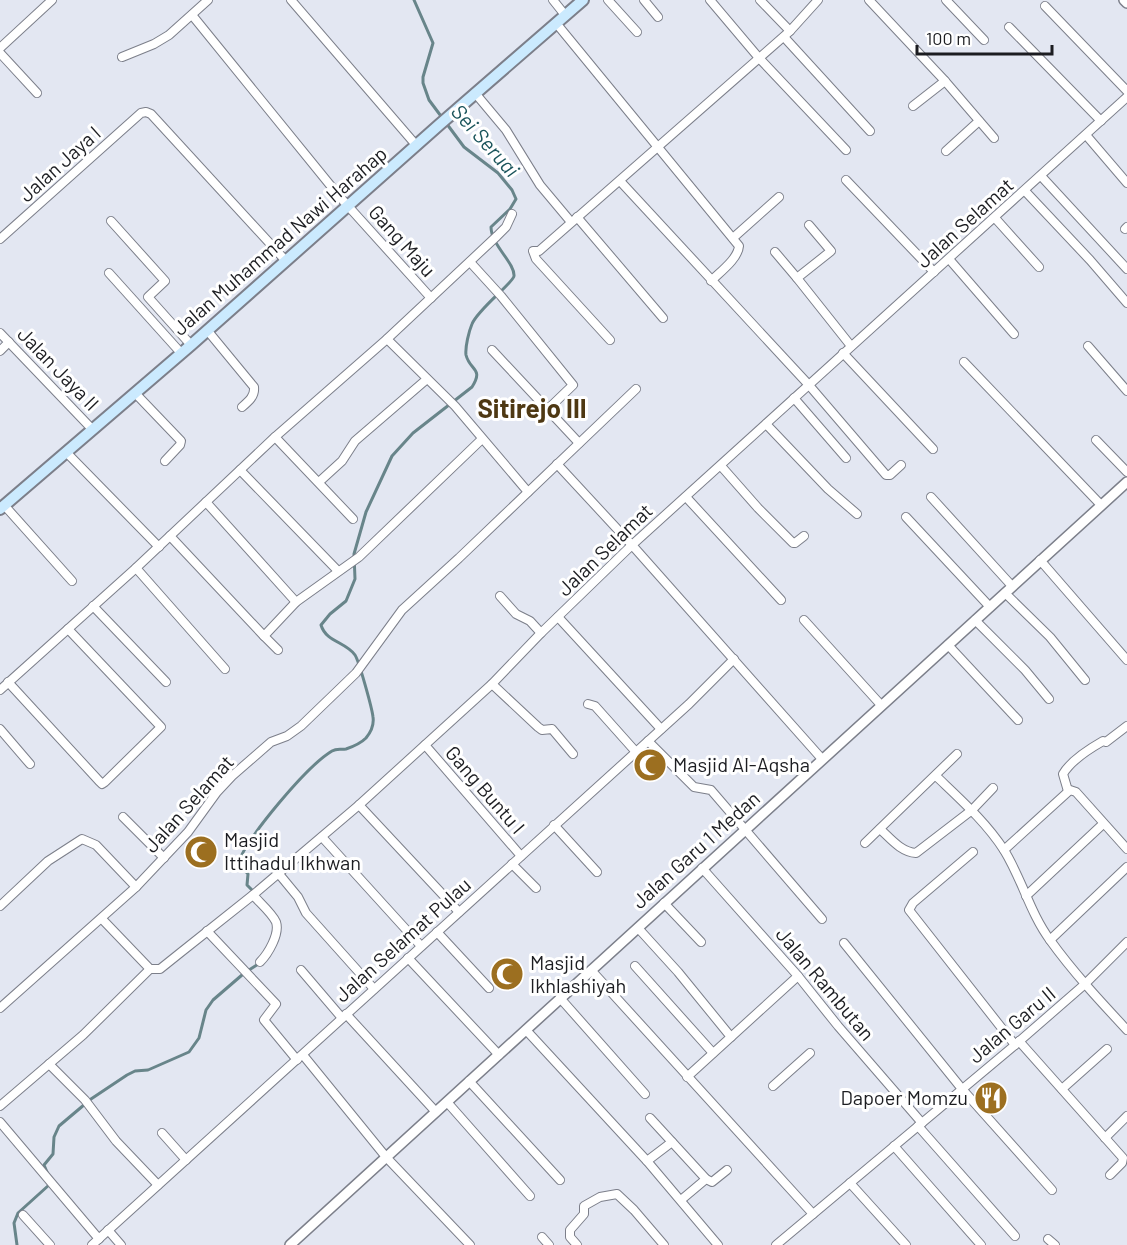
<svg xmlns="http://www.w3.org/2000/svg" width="1127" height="1245" font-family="Barlow,sans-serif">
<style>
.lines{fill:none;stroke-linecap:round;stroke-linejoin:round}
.stream{stroke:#68858a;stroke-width:3}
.minor-casing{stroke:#7c7f8a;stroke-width:10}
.tertiary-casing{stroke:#7c7f8a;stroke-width:12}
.secondary-casing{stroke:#7c7f8a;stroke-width:14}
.minor{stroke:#fff;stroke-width:8}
.tertiary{stroke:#fff;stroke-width:9}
.secondary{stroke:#cbeafe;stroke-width:10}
.labels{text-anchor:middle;stroke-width:6;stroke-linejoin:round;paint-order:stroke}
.street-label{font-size:20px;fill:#1c1d21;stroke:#fff}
.poi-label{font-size:20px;fill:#1c1d21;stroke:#fff;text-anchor:start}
.water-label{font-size:21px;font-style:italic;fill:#1b555c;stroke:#fff}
.district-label{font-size:26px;font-weight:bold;fill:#4e3813;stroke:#fff}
</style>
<rect width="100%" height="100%" fill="#e3e7f2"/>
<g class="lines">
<g class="stream">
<path d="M254,892l-7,-7 1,-11 -10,-11c10,-27 69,-97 94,-112 5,-3 9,-1 14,-2 6,-2 15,-6 20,-11 5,-6 8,-14 7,-21 -1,-9 -14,-56 -18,-62 -9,-13 -29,-13 -34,-30l9,-11 16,-13 9,-22 -1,-25 12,-42 26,-56 21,-23 59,-46c12,-19 -2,-16 -6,-32 -1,-8 3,-24 6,-31 6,-15 42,-42 42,-48 1,-13 -23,-31 -23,-49l19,-18 6,-10 -4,-9 -14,-17 -34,-26 -35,-47 -6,-17v-6l10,-34 -19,-43"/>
<polyline points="249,970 260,963"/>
<polyline points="47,1172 44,1165 53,1154 54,1137 59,1126 91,1099 127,1075 135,1071 148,1070 189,1052 199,1038 206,1010 213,1000 242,975"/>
<polyline points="17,1245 14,1223 18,1213 49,1185"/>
</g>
<defs>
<g id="minor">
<polyline points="291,0 416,145"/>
<polyline points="553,0 565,15"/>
<polyline points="608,0 637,32"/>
<polyline points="644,0 658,17"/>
<polyline points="710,0 759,58 846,150"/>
<polyline points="760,0 790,31"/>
<polyline points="869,0 945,81 994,138"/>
<polyline points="946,0 984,40"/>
<polyline points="1045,6 1127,91"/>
<polyline points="192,15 339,196 431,298"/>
<path d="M556,23l183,223c-1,13 -19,26 -28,35"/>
<polyline points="1009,27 1101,121"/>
<polyline points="784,37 870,131"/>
<polyline points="0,48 52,0"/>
<polyline points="0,53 37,93"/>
<polyline points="122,57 154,44 169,35 208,0"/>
<polyline points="475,93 506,130 540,185 571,222"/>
<polyline points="913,106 945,81"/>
<polyline points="1086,135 1127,183"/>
<polyline points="946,151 979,121"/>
<polyline points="1041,176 1127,269"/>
<polyline points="846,180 934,272"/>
<polyline points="620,181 808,384 886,475 890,475 901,465"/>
<polyline points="1025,191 1090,260 1127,303"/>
<polyline points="577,217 663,318"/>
<polyline points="995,218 1039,267"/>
<polyline points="111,221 165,281 148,297 191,345"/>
<polyline points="809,225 831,251 797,278 851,346"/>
<polyline points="1125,229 1127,227"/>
<polyline points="733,238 779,197"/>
<polyline points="0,239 141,113 146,112 151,114 286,261"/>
<polyline points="775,252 797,278"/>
<polyline points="949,259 1014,334"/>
<polyline points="470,262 501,296 573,385 547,410"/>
<polyline points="109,273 181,353"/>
<path d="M207,330l47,57c1,9 -5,14 -12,20"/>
<polyline points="0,333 92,429"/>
<polyline points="387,339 455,406 528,492"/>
<polyline points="610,340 536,259 533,251 539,251 790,31 818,0"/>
<polyline points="1088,346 1127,391"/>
<polyline points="492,350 579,443"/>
<polyline points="0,351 9,342"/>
<polyline points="843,353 933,449"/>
<polyline points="964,362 1101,505"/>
<polyline points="135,393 181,441 180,445 165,461"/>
<polyline points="794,398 846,458"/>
<polyline points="766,424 828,489 857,514"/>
<polyline points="275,437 353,519"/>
<polyline points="1096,440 1127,472"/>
<polyline points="66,452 159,547"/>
<polyline points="557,464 632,545 822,759"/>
<polyline points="721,466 758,508 793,543 795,543 804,536"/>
<polyline points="240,470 338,571"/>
<polyline points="319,482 342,461 355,441 427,379"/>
<polyline points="686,497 781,600"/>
<polyline points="931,497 1012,586"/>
<polyline points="206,502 296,602"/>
<polyline points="4,505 72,581"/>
<polyline points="906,517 990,607"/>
<polyline points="170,536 264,636 296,602 359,557 482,439"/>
<polyline points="1040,560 1127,660"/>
<polyline points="136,568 225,669"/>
<polyline points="1005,593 1050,637 1085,680"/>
<polyline points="500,596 516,614 530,621 541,633"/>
<polyline points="93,606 166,682"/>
<polyline points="558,617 661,729"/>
<polyline points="804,620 881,705"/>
<polyline points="975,620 1025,670 1049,699"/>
<polyline points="264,636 278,650"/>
<polyline points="948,645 1018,720"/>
<polyline points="8,682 100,782 102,784 105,782 161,727 68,629"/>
<polyline points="492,684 538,727 542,730 552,729 573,754"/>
<polyline points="0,690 136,568 275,437 387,339 497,236 506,227 512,214"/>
<polyline points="588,704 595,706 636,752"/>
<polyline points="0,729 30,764"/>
<polyline points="648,741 694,787 711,790 822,919"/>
<polyline points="425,745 521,856"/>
<path d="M936,776c24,23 50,46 68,74 18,29 26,63 46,90 23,32 50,61 77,90"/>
<path d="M1068,791l-5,-17c8,-14 26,-25 40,-33l3,1 21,-16"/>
<polyline points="359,805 459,912"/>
<polyline points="123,817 164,858"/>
<polyline points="554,825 597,872"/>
<path d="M880,829c11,10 21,23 36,24l56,-43 21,-22"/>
<polyline points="322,837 421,946"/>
<polyline points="865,843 957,754"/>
<polyline points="1004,850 1070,790 1076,792 1127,849"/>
<polyline points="973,852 913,903 909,910 1015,1045"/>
<polyline points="512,864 536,888"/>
<polyline points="702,868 798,976 838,1026 922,1123"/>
<polyline points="279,874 298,897 306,913 374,989"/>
<path d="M253,895c7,8 19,18 23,27 4,12 -8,32 -16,40"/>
<polyline points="1026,896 1103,824"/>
<polyline points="664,903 701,942"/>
<polyline points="0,906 48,861 82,839 96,845 136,887"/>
<polyline points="102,919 150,969 160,969 180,953 253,895 359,805 492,684 541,633 632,545 1127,97"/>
<polyline points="638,928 678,972 731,1037"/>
<polyline points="207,931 276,1004 264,1020 297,1060"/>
<polyline points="437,932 489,988"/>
<polyline points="1050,940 1127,867"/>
<polyline points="844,943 962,1089 1052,1190"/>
<polyline points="408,958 499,1055"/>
<polyline points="635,966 713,1053"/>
<polyline points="301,970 342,1018"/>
<polyline points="591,970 813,1214"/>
<polyline points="560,998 645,1094"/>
<polyline points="0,1008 136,887 188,832 217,792 232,776 271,742 287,736 301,726 356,673 402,610 459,558 636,389"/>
<polyline points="346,1014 436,1112"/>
<polyline points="526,1030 647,1161 718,1245"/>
<polyline points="1019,1041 1123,1158 1122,1163 1110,1175"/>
<polyline points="303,1055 386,1157 470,1245"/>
<polyline points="49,1064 85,1100 116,1141 158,1185"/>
<polyline points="687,1077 798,976"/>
<polyline points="469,1081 560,1180"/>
<polyline points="773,1086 810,1053"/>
<polyline points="1062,1089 1107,1049"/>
<polyline points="447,1102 530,1196"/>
<polyline points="0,1106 83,1035 150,969"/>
<polyline points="650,1118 706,1179"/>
<polyline points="0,1122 99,1239"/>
<polyline points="918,1126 1015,1236"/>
<polyline points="162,1133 186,1160"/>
<polyline points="1105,1138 1127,1116"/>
<polyline points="894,1146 981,1245"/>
<polyline points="647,1161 672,1142"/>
<polyline points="850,1183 906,1245"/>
<polyline points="681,1200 706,1179 712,1182 727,1170"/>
<polyline points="23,1215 50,1245"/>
<polyline points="108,1230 121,1245"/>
<polyline points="542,1237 549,1245"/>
<polyline points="1048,1239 1055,1245"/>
<polyline points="92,1245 689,704 734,659"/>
<polyline points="577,1245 570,1237 570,1230 584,1214 584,1206 600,1197 617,1194 634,1210 664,1245"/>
<polyline points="776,1245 1015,1045 1085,984 1127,942"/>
</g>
<g id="tertiary">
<polyline points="1124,0 1127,3"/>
<polyline points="290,1245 1127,482"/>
</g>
<polyline id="secondary" points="0,509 191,345 439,125 583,0"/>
</defs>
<use href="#minor" class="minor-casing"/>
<use href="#tertiary" class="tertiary-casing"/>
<use href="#secondary" class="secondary-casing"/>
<use href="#minor" class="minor"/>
<use href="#tertiary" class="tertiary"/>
<use href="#secondary" class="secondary"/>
</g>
<defs>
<symbol id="mosque-disc" viewBox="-11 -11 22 22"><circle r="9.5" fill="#9c6f20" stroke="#fff"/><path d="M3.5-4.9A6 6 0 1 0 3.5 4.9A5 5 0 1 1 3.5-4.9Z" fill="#fff"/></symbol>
<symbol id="restaurant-disc" viewBox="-11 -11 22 22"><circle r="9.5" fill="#9c6f20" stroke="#fff"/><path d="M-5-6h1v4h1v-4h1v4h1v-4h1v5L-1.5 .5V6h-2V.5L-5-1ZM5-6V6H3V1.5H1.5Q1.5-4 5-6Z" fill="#fff"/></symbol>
</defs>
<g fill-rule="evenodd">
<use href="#mosque-disc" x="631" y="746" width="38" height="38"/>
<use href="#mosque-disc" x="182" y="833" width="38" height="38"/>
<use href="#mosque-disc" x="488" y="955" width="38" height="38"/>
<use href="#restaurant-disc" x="972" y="1079" width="38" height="38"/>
</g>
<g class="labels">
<g class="street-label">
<text transform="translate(60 164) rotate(-42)" y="7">Jalan Jaya I</text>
<text transform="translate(965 223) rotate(-42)" y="7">Jalan Selamat</text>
<text transform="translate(280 241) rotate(-41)" y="7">Jalan Muhammad Nawi Harahap</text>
<text transform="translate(402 241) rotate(48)" y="7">Gang Maju</text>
<text transform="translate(58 369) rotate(46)" y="7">Jalan Jaya II</text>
<text transform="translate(605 550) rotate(-44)" y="7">Jalan Selamat</text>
<text transform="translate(485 790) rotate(49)" y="7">Gang Buntu I</text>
<text transform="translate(189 804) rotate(-48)" y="7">Jalan Selamat</text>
<text transform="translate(696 850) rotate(-42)" y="7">Jalan Garu 1 Medan</text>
<text transform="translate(403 940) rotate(-42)" y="7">Jalan Selamat Pulau</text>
<text transform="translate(825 984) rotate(50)" y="7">Jalan Rambutan</text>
<text transform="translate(1012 1025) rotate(-40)" y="7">Jalan Garu II</text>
</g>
<g class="poi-label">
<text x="673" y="772">Masjid Al-Aqsha</text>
<text x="224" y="847">Masjid<tspan x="224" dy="23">Ittihadul Ikhwan</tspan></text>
<text x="530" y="970">Masjid<tspan x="530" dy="23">Ikhlashiyah</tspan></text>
<text x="968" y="1105" text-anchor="end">Dapoer Momzu</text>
</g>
<g class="water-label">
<text transform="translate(485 141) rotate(48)" y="7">Sei Seruai</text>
</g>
<g class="district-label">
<text x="532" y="418">Sitirejo III</text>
</g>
</g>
<path d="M917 45v9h135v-9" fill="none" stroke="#1c1d21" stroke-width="3"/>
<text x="926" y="45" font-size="18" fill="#1c1d21" stroke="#ffffff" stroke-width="4.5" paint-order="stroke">100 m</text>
</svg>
